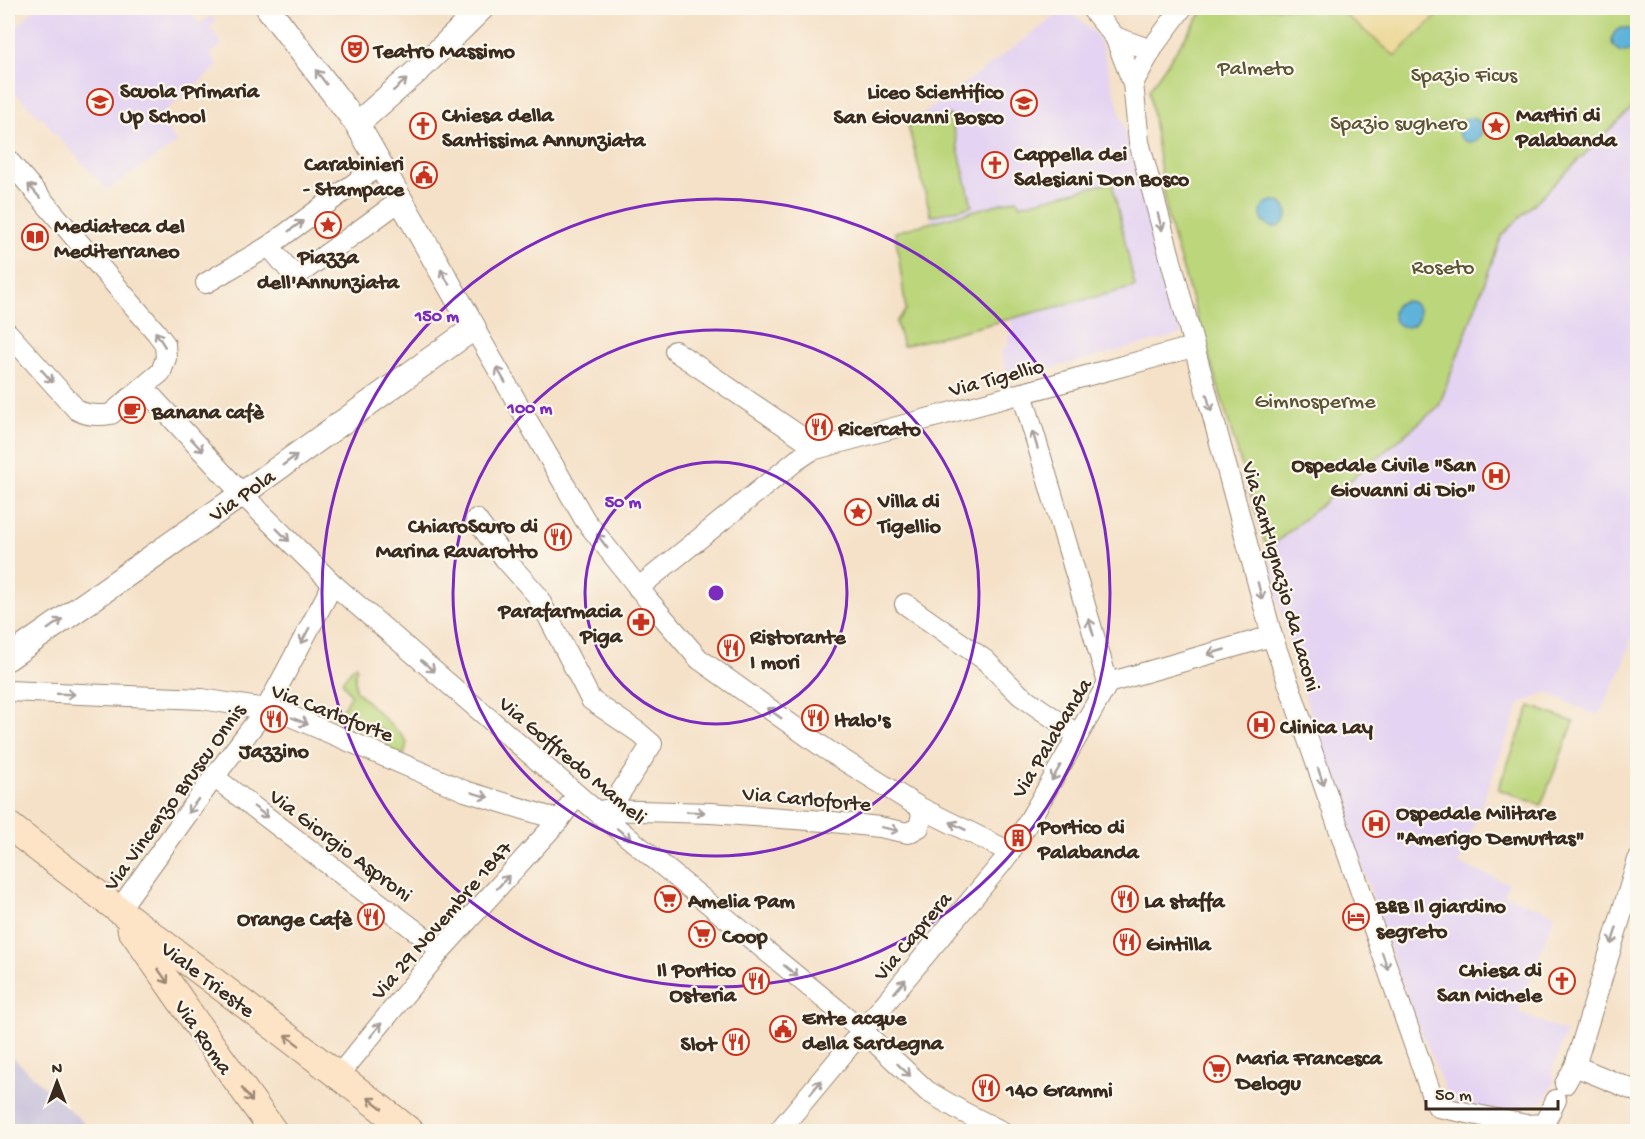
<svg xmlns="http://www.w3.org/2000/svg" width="1645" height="1139" font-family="'Gochi Hand',sans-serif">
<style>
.built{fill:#e4d3f2}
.industrial{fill:#c6c0da}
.green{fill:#bcd67c;stroke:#7c804d;stroke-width:1.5}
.sand{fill:#eeda9e;stroke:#94825e;stroke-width:1.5}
.water{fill:#5eb2da;stroke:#4c6e7c;stroke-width:1.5}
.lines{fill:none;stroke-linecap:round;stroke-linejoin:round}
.minor-casing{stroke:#988673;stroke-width:22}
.tertiary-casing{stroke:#988673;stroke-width:26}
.secondary-casing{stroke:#988673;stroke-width:29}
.minor{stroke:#fff;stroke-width:20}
.tertiary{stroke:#fff;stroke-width:24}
.secondary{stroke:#fee4c6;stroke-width:27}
.oneway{stroke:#a79f9a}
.oneway2{stroke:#9c8772}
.ring{fill:none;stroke:#7b2cbf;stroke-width:3}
.labels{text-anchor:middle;stroke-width:4.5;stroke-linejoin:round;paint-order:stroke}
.poi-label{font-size:22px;font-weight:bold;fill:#3b2a1e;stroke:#fbf7ec;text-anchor:start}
.park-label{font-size:22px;fill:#5b5536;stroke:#fbf7ec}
.street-label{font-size:22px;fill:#3b2a1e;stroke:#fbf7ec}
.centre{fill:#7b2cbf;stroke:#fbf7ec;stroke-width:3}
.ring-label{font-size:18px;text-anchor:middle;font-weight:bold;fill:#7b2cbf;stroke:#fbf7ec;stroke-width:4.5;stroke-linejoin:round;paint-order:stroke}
</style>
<rect width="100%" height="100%" fill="#fbf7ec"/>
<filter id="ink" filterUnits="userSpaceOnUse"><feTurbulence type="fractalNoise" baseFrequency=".0167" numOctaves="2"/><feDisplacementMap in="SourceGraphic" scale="12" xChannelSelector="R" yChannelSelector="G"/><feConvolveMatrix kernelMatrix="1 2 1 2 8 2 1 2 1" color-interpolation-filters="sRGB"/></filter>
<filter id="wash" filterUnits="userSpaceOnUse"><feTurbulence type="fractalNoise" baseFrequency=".008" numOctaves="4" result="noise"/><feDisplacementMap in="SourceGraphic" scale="24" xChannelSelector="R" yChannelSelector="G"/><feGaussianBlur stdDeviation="1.35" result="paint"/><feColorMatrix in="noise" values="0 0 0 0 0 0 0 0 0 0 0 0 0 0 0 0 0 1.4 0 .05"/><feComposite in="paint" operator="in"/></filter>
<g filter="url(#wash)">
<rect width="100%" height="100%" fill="#f5e1c8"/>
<g class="built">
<polygon points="35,8 196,8 190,11 199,24 212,15 216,22 210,26 222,45 210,54 218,66 164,112 172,123 166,128 177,143 107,190 50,128 46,122 41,117 39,117 8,85 13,80 8,75 8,36"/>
<polygon points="1067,8 1095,34 1102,46 1125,132 1152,224 1182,334 1033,373 1008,376 1001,350 1009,347 1008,338 1009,335 1014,332 1010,319 903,346 896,322 906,310 895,232 932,222 908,125"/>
<polygon points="1637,103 1637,623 1621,671 1599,714 1590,713 1547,692 1520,704 1459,864 1508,883 1504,895 1555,914 1518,1013 1566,1032 1552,1070 1555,1079 1546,1098 1541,1102 1500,1115 1455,1105 1445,1089 1405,993 1297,673 1275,590 1271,561 1267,550 1439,406 1502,235"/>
</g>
<polygon class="industrial" points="8,1053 61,1102 93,1131 8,1131"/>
<g class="green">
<polygon points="1205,8 1637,8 1637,103 1502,235 1439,406 1267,550 1168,220 1149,90"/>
<polygon points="950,115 972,206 931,216 908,125"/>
<polygon points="1112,182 1135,287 903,346 896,322 906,310 895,232 1017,199 1020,205"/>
<polygon points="355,665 357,668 355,672 355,690 402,736 407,742 404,756 385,748 391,735 346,714 339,726 332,725 351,695 342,681"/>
<polygon points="1530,706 1574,722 1541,805 1498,789"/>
</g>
<polygon class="sand" points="1337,8 1445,8 1395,56"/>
<g class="water">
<circle cx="1624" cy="40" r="12"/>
<circle cx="1470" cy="130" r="12"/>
<circle cx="1274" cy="214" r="13"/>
<circle cx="1406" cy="314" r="13"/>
</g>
</g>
<g filter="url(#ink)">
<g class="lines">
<defs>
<g id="minor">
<polyline points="1091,8 1115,37 1133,83"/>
<polyline points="1182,8 1155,44 1133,83 1139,142 1272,636 1433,1099 1438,1107 1526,1125 1544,1124 1556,1100"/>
<polyline points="1115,37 1151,50"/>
<path d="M8,160l148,172 9,12 1,14 -5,14 -50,42c-12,2 -23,2 -34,-4l-69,-77"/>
<polyline points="381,164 269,246 295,277 401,200"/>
<polyline points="206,283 269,246"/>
<polyline points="474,328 585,520 649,601 699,659 827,750 919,807 1010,852"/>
<polyline points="675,351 803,438 812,450"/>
<polyline points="143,387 242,494 333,584 595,810 862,1030 927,1091 963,1112 1003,1132"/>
<polyline points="1022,393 1108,683"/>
<polyline points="476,519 505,559 537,595 591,700 638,732 652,744 618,796 614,810"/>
<polyline points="638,588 797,460 812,450 1193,347"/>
<polyline points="905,604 985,660 1020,695 1078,735"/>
<polyline points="8,691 202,699 266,709 288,715 465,791 559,820"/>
<polyline points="214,777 441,950"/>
<polyline points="604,810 711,813 824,821 879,827 908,833 919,827 922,815 919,807"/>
<polyline points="1019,838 1108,683 1272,636"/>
<polyline points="118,911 214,777 266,709 333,584"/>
<polyline points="1575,1066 1638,1092"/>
<polyline points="339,1075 441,950 559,820 577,795"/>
<polyline points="1565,1084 1575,1066 1638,860"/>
<polyline points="778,1132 1001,864 1010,852 1018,839"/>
</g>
<g id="tertiary">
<polyline points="357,124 424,65 482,8"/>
<polyline points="8,658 242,494 474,328 357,124 268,8"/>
</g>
<g id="secondary">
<path d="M8,825c133,104 270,202 403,307"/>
<polyline points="131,929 210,1043 274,1132"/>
</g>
</defs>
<use href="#minor" class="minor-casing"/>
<use href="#tertiary" class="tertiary-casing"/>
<use href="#secondary" class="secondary-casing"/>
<use href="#minor" class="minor"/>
<use href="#tertiary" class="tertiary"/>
<use href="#secondary" class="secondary"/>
</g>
<defs><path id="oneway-shaft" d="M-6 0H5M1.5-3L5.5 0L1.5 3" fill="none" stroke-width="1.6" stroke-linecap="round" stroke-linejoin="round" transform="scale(1.5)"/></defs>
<g class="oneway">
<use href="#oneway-shaft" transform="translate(321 77) rotate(-127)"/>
<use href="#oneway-shaft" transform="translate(400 85) rotate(-41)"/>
<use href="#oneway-shaft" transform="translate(34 191) rotate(-131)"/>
<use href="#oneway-shaft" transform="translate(1160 222) rotate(75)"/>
<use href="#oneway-shaft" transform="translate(296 226) rotate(-36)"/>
<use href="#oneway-shaft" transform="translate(445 277) rotate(-120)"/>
<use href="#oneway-shaft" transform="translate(160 339) rotate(-122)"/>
<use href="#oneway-shaft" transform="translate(501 375) rotate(-120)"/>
<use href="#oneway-shaft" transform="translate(47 376) rotate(48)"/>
<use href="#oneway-shaft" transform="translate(1209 403) rotate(75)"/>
<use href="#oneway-shaft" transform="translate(1035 440) rotate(-107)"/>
<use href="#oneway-shaft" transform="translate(197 445) rotate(47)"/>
<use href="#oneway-shaft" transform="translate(290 460) rotate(-36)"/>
<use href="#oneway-shaft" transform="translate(283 535) rotate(45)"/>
<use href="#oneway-shaft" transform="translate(602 541) rotate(-127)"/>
<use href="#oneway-shaft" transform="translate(1260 591) rotate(75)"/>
<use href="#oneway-shaft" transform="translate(55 624) rotate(-35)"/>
<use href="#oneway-shaft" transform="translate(1091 627) rotate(-107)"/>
<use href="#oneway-shaft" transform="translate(305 636) rotate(118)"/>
<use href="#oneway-shaft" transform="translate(1216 652) rotate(164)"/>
<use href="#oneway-shaft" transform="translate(428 666) rotate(41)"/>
<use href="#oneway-shaft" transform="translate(66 694) rotate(2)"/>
<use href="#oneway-shaft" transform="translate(774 713) rotate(-145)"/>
<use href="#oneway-shaft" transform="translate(300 721) rotate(23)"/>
<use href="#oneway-shaft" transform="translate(1056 773) rotate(120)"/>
<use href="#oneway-shaft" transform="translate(1321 777) rotate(71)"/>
<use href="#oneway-shaft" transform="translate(480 795) rotate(17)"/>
<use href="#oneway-shaft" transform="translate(193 806) rotate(126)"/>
<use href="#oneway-shaft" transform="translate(261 812) rotate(37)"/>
<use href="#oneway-shaft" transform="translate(696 812) rotate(2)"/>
<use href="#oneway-shaft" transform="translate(958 826) rotate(-153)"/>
<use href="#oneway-shaft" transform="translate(890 829) rotate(12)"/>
<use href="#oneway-shaft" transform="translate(624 834) rotate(39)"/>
<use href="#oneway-shaft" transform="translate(503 882) rotate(-48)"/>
<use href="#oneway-shaft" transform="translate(1614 936) rotate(107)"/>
<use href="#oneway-shaft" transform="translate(1385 961) rotate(71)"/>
<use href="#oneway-shaft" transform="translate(791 971) rotate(39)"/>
<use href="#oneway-shaft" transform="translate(900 986) rotate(-50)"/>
<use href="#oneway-shaft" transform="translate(376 1030) rotate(-51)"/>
<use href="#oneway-shaft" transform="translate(904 1070) rotate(43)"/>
<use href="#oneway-shaft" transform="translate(816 1087) rotate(-50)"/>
</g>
<g class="oneway2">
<use href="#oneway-shaft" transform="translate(163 976) rotate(55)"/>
<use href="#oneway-shaft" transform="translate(292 1040) rotate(-143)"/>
<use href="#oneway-shaft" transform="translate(247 1095) rotate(54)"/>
<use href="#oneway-shaft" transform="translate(375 1103) rotate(-142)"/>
</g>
</g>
<g class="ring">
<circle cx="716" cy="593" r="131"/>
<circle cx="716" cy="593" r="263"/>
<circle cx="716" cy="593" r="394"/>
</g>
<defs>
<symbol id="theatre-ring" viewBox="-11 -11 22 22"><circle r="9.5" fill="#fbf7ec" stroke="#c8321e" stroke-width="1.5"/><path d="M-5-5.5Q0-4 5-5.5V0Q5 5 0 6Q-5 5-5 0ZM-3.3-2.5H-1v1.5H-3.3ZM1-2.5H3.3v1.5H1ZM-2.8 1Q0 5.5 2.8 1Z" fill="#c8321e"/></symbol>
<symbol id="school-ring" viewBox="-11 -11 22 22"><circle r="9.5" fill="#fbf7ec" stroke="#c8321e" stroke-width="1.5"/><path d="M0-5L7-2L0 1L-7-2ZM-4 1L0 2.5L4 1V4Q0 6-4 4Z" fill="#c8321e"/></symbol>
<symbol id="church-ring" viewBox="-11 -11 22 22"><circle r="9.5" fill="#fbf7ec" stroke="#c8321e" stroke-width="1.5"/><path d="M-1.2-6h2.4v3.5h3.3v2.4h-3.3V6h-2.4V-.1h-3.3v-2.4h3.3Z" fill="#c8321e"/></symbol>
<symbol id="sight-ring" viewBox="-11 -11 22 22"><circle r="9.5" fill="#fbf7ec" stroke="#c8321e" stroke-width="1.5"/><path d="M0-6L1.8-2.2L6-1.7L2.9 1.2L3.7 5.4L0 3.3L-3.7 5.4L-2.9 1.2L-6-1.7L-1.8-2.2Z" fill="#c8321e"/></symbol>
<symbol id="civic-ring" viewBox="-11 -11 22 22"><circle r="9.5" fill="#fbf7ec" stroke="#c8321e" stroke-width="1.5"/><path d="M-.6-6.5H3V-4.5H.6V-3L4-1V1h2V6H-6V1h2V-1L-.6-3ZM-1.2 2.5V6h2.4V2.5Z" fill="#c8321e"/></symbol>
<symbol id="library-ring" viewBox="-11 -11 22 22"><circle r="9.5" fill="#fbf7ec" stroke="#c8321e" stroke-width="1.5"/><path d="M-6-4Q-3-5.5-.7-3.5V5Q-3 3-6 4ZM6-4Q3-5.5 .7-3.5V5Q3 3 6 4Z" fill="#c8321e"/></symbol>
<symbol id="cafe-ring" viewBox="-11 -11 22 22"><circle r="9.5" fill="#fbf7ec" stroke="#c8321e" stroke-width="1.5"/><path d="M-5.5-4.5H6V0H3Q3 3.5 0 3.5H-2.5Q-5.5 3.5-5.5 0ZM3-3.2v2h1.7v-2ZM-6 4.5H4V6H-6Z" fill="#c8321e"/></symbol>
<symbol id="restaurant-ring" viewBox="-11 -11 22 22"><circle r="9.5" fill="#fbf7ec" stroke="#c8321e" stroke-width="1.5"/><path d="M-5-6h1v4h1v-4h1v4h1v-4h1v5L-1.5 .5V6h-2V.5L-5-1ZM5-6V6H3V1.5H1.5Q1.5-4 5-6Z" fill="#c8321e"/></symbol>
<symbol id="hospital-ring" viewBox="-11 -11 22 22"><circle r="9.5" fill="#fbf7ec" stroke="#c8321e" stroke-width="1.5"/><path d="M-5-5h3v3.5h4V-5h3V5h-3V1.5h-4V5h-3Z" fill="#c8321e"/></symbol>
<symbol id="pharmacy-ring" viewBox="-11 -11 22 22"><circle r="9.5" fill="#fbf7ec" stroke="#c8321e" stroke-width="1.5"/><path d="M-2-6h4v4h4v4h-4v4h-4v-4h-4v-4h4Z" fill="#c8321e"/></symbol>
<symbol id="building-ring" viewBox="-11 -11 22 22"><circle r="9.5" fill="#fbf7ec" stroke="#c8321e" stroke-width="1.5"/><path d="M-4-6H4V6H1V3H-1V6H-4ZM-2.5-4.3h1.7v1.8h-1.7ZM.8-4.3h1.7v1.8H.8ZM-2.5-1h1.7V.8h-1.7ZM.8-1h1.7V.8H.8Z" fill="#c8321e"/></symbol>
<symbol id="supermarket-ring" viewBox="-11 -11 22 22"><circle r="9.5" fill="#fbf7ec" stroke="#c8321e" stroke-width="1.5"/><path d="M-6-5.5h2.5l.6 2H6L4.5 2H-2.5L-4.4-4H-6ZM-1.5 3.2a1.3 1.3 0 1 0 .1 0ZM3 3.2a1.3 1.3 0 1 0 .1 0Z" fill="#c8321e"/></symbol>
<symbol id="hotel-ring" viewBox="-11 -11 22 22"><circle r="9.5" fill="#fbf7ec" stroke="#c8321e" stroke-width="1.5"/><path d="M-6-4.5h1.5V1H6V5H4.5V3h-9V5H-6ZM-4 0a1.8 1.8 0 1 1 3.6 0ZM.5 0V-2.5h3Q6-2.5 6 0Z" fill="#c8321e"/></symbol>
</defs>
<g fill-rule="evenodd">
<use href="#theatre-ring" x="340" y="34" width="30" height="30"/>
<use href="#school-ring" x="85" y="87" width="30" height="30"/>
<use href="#school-ring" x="1009" y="88" width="30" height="30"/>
<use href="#church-ring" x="408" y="111" width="30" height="30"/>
<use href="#sight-ring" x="1481" y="111" width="30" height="30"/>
<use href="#church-ring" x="980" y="150" width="30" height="30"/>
<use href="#civic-ring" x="409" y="160" width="30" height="30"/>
<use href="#sight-ring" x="313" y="210" width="30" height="30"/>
<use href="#library-ring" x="20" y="222" width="30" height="30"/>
<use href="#cafe-ring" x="117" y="395" width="30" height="30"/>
<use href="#restaurant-ring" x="804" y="412" width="30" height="30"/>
<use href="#hospital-ring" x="1481" y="461" width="30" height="30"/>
<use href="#sight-ring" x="843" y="497" width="30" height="30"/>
<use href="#restaurant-ring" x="543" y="522" width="30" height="30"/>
<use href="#pharmacy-ring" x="626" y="607" width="30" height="30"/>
<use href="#restaurant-ring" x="716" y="633" width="30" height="30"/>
<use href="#restaurant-ring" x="800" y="703" width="30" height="30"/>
<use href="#restaurant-ring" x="259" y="704" width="30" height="30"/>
<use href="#hospital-ring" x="1246" y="710" width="30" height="30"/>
<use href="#hospital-ring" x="1361" y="809" width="30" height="30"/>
<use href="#building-ring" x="1003" y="823" width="30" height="30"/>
<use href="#supermarket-ring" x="653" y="884" width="30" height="30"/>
<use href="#restaurant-ring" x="1110" y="884" width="30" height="30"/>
<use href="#restaurant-ring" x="356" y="902" width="30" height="30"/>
<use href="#hotel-ring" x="1341" y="902" width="30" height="30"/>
<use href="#supermarket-ring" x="687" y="919" width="30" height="30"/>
<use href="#restaurant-ring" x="1112" y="927" width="30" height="30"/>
<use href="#restaurant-ring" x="741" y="966" width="30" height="30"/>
<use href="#church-ring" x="1547" y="966" width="30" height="30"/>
<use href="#civic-ring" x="768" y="1014" width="30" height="30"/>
<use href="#restaurant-ring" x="721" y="1027" width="30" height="30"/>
<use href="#supermarket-ring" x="1202" y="1054" width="30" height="30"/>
<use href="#restaurant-ring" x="971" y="1073" width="30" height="30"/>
</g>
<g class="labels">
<g class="poi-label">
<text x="374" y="57">Teatro Massimo</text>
<text x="120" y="97">Scuola Primaria<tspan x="120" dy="25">Up School</tspan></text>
<text x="1004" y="98" text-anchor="end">Liceo Scientifico<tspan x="1004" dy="25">San Giovanni Bosco</tspan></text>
<text x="442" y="121">Chiesa della<tspan x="442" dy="25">Santissima Annunziata</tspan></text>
<text x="1516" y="121">Martiri di<tspan x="1516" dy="25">Palabanda</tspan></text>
<text x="1014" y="160">Cappella dei<tspan x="1014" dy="25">Salesiani Don Bosco</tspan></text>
<text x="404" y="170" text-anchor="end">Carabinieri<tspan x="404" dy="25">- Stampace</tspan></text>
<text x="54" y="232">Mediateca del<tspan x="54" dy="25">Mediterraneo</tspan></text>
<text x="328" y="263" text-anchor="middle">Piazza<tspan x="328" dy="25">dell'Annunziata</tspan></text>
<text x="152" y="418">Banana cafè</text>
<text x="838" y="435">Ricercato</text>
<text x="1476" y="471" text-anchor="end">Ospedale Civile "San<tspan x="1476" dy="25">Giovanni di Dio"</tspan></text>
<text x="878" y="507">Villa di<tspan x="878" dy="25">Tigellio</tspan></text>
<text x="538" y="532" text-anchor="end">ChiaroScuro di<tspan x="538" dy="25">Marina Ravarotto</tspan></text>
<text x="622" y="617" text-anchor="end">Parafarmacia<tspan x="622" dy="25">Piga</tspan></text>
<text x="750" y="643">Ristorante<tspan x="750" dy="25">I mori</tspan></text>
<text x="834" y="726">Italo's</text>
<text x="1280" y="733">Clinica Lay</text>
<text x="274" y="757" text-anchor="middle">Jazzino</text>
<text x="1396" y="819">Ospedale Militare<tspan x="1396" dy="25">"Amerigo Demurtas"</tspan></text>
<text x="1038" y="833">Portico di<tspan x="1038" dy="25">Palabanda</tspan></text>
<text x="688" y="907">Amelia Pam</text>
<text x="1144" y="907">La staffa</text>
<text x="1376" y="912">B&amp;B Il giardino<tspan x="1376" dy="25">segreto</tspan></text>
<text x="352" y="925" text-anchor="end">Orange Cafè</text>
<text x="722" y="942">Coop</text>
<text x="1146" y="950">Gintilla</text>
<text x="736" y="976" text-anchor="end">Il Portico<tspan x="736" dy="25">Osteria</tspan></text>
<text x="1542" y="976" text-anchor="end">Chiesa di<tspan x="1542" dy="25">San Michele</tspan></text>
<text x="802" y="1024">Ente acque<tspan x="802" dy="25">della Sardegna</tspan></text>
<text x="716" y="1050" text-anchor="end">Slot</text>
<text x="1236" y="1064">Maria Francesca<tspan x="1236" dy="25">Delogu</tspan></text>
<text x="1006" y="1096">140 Grammi</text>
</g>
<g class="park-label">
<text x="1256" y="74">Palmeto</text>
<text x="1464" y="81">Spazio Ficus</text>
<text x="1399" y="129">Spazio sughero</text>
<text x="1443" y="273">Roseto</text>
<text x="1315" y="407">Gimnosperme</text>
</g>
<g class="street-label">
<text transform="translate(996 376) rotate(-15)" y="8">Via Tigellio</text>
<text transform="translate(241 494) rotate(-35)" y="8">Via Pola</text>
<text transform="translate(1283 576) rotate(74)" y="8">Via Sant'Ignazio da Laconi</text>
<text transform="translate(333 711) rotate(21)" y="8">Via Carloforte</text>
<text transform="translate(1050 737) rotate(-59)" y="8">Via Palabanda</text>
<text transform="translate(574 759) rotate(40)" y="8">Via Goffredo Mameli</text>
<text transform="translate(173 796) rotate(-54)" y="8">Via Vincenzo Bruscu Onnis</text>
<text transform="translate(807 797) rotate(5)" y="8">Via Carloforte</text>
<text transform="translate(342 844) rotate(37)" y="8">Via Giorgio Asproni</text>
<text transform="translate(440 919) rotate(-49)" y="8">Via 29 Novembre 1847</text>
<text transform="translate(911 935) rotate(-50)" y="8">Via Caprera</text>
<text transform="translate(209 978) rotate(37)" y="8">Viale Trieste</text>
<text transform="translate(205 1036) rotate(55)" y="8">Via Roma</text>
</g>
</g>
<circle cx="716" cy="593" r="9" class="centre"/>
<g class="ring-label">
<text x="437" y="321">150 m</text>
<text x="530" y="413">100 m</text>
<text x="623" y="507">50 m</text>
</g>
<rect width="1645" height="1139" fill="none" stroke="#fbf7ec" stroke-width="30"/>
<g transform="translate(57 1082)" stroke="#fbf7ec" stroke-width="4.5" paint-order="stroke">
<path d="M0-4.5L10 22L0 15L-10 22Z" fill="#3b2a1e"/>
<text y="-9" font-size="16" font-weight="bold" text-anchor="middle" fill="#3b2a1e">N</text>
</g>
<path d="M1426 1100v9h132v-9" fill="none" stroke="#3b2a1e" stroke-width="3"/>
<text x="1435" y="1100" font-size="18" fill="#3b2a1e" stroke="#fbf7ec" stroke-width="4.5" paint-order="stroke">50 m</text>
</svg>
